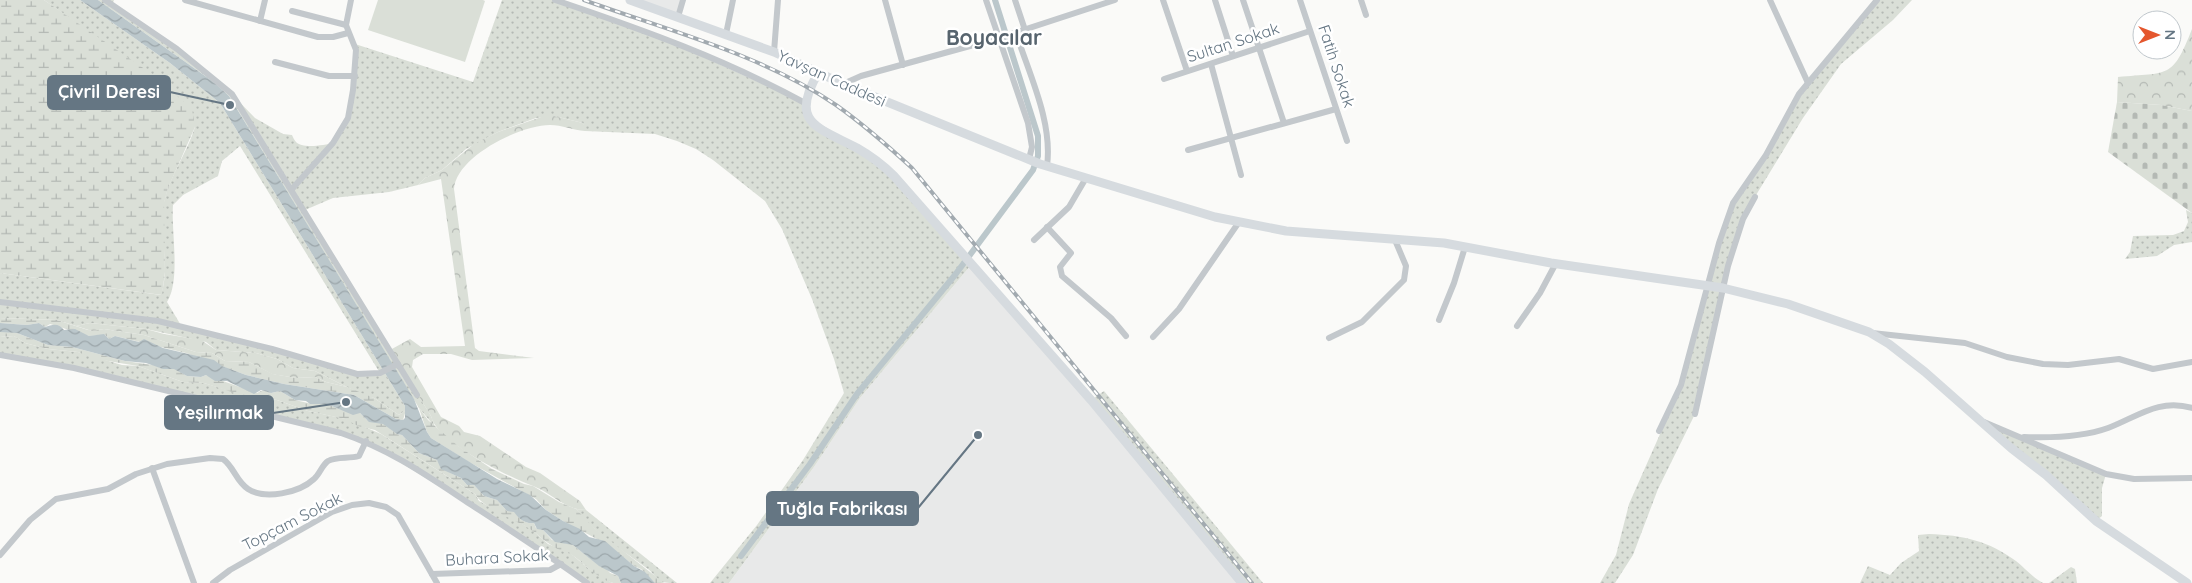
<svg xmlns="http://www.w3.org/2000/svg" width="2192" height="583" font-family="Quicksand,sans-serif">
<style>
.built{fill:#e8e9e9}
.grass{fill:url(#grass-dots);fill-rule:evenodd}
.forest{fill:url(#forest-crowns)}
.wetland{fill:url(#wetland-marsh)}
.cemetery{fill:url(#cemetery-stones)}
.park{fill:#dadfd7}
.water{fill:url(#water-waves)}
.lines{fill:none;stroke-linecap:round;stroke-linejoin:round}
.canal{stroke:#bbc7cb;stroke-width:6}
.street{stroke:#c3c8cc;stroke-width:6}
.secondary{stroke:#d6dbdf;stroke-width:9}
.rail-casing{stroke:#a2aab0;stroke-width:4}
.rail{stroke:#fff;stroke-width:2;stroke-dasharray:5.5;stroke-linecap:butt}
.labels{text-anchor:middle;stroke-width:5;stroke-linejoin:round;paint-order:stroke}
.street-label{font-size:16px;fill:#657683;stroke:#fff}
.district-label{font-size:21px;font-weight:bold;fill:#57646e;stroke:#fff}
.leader{fill:none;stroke:#657683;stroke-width:2}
.callout-dot{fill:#657683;stroke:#fff;stroke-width:2}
.callout{fill:#657683;stroke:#657683;stroke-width:2}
.callout-label{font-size:18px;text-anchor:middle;font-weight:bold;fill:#fff}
</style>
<defs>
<pattern id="grass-dots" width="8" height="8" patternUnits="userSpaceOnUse" patternTransform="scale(1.25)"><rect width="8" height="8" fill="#dadfd7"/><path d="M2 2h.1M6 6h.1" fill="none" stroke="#b4b9b4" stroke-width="1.8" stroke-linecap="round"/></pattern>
<pattern id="forest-crowns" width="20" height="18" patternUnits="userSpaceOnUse" patternTransform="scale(1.25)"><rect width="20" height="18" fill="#dadfd7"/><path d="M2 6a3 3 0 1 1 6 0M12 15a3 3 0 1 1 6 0" fill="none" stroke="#b4b9b4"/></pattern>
<pattern id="wetland-marsh" width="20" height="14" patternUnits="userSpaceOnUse" patternTransform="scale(1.25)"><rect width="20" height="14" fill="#dadfd7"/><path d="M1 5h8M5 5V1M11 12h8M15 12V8" fill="none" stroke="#b4b9b4"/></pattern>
<pattern id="cemetery-stones" width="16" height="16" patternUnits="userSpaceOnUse" patternTransform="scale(1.25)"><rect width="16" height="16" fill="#dadfd7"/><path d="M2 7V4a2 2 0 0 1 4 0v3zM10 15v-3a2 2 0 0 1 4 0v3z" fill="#b4b9b4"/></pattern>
<pattern id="water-waves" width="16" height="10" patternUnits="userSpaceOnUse" patternTransform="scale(1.25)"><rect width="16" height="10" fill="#bbc7cb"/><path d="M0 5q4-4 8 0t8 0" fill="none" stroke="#9ca6aa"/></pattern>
</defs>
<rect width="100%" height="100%" fill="#fafaf8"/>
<g class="built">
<polygon points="630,0 683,0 678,17"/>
<polygon points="971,265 1242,583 729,583 814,467 860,398"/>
</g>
<g class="grass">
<path d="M44,0h36l90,63 50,40 185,303 1,4 -7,5 -25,-17 -11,-3 -48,-24 -22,-3 -16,-9 -21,-6 -40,-3 -10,-8 -60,-13 -56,-6 -14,3 -19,-6 -57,-2v-45l161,22c10,-31 -3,-62 3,-93 6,-27 23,-49 31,-75l-106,-95zM240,146l140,227 -35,-2 -163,-44 -15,-25c14,-22 4,-71 6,-97l10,-10 35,-19 4,-15z"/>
<path d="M98,0h16l-2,5 106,75 37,38 28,16 9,1c1,2 2,5 4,7 6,7 29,3 37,1l15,-25 7,-74 118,38 29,-82h53l91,31 159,72 3,13 67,43 96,106 -111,133 -46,69 -85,116h-19l47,-58 46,-65 41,-67 -10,-34 -22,-60 -30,-70 -17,-28 -52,-41 -17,-11 -19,-8 -22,-7 -70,-3 -2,-8 -29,-7 -18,2 -38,14 -32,17 -24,21 -17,8 -7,7 -29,7 -56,6 -28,12 126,206 4,11 -16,-19 -190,-312 -14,-13z"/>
<polygon points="1877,0 1912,0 1893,20 1841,64 1803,118 1750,205 1735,243 1695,414 1658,489 1633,555 1615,583 1600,583 1616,555 1629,504 1676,398 1727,218 1790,108"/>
<polygon points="2186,210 2192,213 2192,242 2174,245 2157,256 2125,259 2130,252 2133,236 2173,235 2184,231 2188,222"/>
<polygon points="14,336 25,343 48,349 78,352 122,365 138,366 183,382 204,383 254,398 277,400 308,411 346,419 381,434 475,494 479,501 531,529 548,544 570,553 588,568 612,583 587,583 534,545 366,441 131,382 0,355 0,337"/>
<polygon points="1104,391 1263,583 1242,583 1091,400"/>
<polygon points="1976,418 2106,474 2102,488 2102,516 2096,521"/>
<path d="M576,509l10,1 91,73c-4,0 -11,0 -15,-1 -6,-3 -9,-9 -14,-13 -24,-18 -53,-35 -72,-60z"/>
<path d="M1929,534c34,1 60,7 87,27 9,7 17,17 27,22h-183l8,-17 22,9 11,-12 18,-12 -1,-16z"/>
<polygon points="2071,567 2075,569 2077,583 2049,583"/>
</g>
<g class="forest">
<path d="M2192,29v82l-31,-6 -44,-3 1,-25c51,-5 54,3 74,-48z"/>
<path d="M544,116h10l29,7 3,6 -1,2c-12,-1 -23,-6 -35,-6 -29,0 -94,31 -96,64l21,159 4,3 55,7 -62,2 -21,-6h-28l-10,6 -1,7 29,50 18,9 5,6 16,4 46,31 14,6 40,28 6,9c-21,0 -34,-17 -53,-24 -24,-9 -97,-44 -102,-70l-41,-66 20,-11 11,8 44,-1 -24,-167 -23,6 7,-7 17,-8 32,-26 24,-12z"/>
<polygon points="90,323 146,329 164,334 201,340 216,350 256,353 277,359 293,368 315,371 347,387 326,382 315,377 296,378 272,374 249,362 225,361 212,353 196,352 144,335 104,329 92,331 76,326"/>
</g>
<g class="wetland">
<polygon points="0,0 44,0 152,74 192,109 195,127 168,188 164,203 165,272 162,295 0,273"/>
<polygon points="0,318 57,320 91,331 104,329 144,335 196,352 212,353 225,361 249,362 273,374 296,378 315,377 326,382 347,387 374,398 399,415 406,410 403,420 396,419 354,395 284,384 246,375 186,353 115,336 109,339 105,335 89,336 50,324 45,327 39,323 27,325 0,323"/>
<path d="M0,331l17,2 31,12 24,2 53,14 49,7 13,8 14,1 5,-2 51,18 6,-3 8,3 9,-2 15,9 17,4h15l12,5 21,4 7,7 17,4 13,10 5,1 17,18 18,7 7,10 17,8 6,7h7l10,11 13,4 10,11h7c5,8 11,13 20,12l2,5 7,2 9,10 21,5 28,22h4l5,6 8,3 3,7c-2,0 -5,0 -8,0 -15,-4 -28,-19 -41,-28 -4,-3 -10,-3 -14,-6 -11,-5 -19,-14 -28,-20 -15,-9 -47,-21 -55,-35l-100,-64 -17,-4 -13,-7 -37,-8 -31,-11 -33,-4 -40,-13 -21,-1 -45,-16 -42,-7 -18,-7 -30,-3 -23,-6 -11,-7 -14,1z"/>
<polygon points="419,408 428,420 458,446 492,469 524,484 533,486 559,502 576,509 594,528 664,583 655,583 641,569 634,566 610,546 563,521 546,510 536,499 469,462 431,438 427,432"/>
</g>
<polygon class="cemetery" points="2117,102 2161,105 2192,111 2192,213 2108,152"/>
<polygon class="park" points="378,0 483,0 485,1 465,62 368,30"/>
<path class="water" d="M80,0h18l117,83 14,13 185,303 13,33 4,6 66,41 33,16 16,15 17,11 17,8 9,8 16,4 29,25 11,6 10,11h-34l-3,-7 -19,-10 -26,-21 -18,-3 -12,-12 -6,-1 -3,-6c-9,1 -15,-4 -20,-11l-7,-1 -10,-11 -13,-4 -10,-11h-7l-6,-7 -20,-9 -4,-9 -18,-7 -17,-18 -5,-1 -14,-10 -14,-2 -9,-9 -7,2 -26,-11h-17l-4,-3 -11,-1 -15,-9 -9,2 -10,-3 -7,4 -27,-13h-12l-9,-6 -5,2 -14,-1 -13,-7h-11l-17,-6 -21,-2 -53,-14 -24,-2 -31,-12 -17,-1v-9l27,2 12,-2 6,4c7,-2 13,-5 19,3l11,-1 14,7 15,-2 5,5 6,-3 24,6 5,-3 19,9 51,12 8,6 24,9 38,9 70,11 42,24 7,1 2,-2v-12l-185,-303 -50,-40z"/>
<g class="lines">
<polyline class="canal" points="741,556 810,464 857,394 955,275 1033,170 1038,156 1038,136 995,0"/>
<g class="street">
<polyline points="105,0 177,49 232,94 417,395"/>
<polyline points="185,0 318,37 333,37 348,33"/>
<path d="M555,0c86,29 170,59 250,103"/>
<polyline points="885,0 903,65"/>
<polyline points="986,0 1028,123 1032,147 1029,159"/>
<polyline points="1015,0 1025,30"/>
<polyline points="1163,0 1187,71"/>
<polyline points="1215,0 1233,56"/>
<polyline points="1243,0 1284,123"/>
<polyline points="1300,0 1347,141"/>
<polyline points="1361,0 1366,15"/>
<polyline points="1770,0 1808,83"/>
<polyline points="292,11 346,25"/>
<polyline points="678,17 683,0"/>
<polyline points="260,21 265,0"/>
<path d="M1016,33c13,41 37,89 31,133"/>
<polyline points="726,34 733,0"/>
<polyline points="774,52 778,0"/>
<polyline points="275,62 329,76 355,76"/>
<polyline points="1211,64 1241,175"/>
<polyline points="1164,79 1310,31"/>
<polyline points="843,84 861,76 999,38 1115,0"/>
<polyline points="1188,150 1336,109"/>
<polyline points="292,189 333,143 348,118 353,90 356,50 346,25 351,0"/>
<polyline points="1047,227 1071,253 1060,267 1062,276 1111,318 1126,336"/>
<polyline points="1034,240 1069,207 1086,178"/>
<polyline points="0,302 158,321 272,349 357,374 380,373 398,364"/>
<polyline points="1439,320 1454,283 1465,247"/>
<polyline points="1517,326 1540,293 1556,263"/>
<polyline points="1872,333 1965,343 2007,357 2043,364 2068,365 2119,359 2153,369 2192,362"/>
<polyline points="1153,337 1179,309 1239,222"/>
<polyline points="1329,338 1362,322 1404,280 1406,266 1395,240"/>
<path d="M0,355l74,13 267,65c50,17 85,42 129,71 40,26 79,51 117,79"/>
<polyline points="1695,414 1728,266 1743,219 1755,197"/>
<polyline points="1984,422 2106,474 2134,479 2192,478"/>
<polyline points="1659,431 1681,385 1719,243 1733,203 1766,155 1799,94 1877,0"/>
<path d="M2024,437c26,1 59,0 84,-9 29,-11 51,-30 84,-20"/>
<polyline points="152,468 194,583"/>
<path d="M0,555l30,-35 26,-21 52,-10 28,-15 31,-10 43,-6 13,1c11,8 13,22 25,30 17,11 51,4 66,-10 6,-5 8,-14 14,-18 9,-5 21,-2 31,-5l7,-15"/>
<polyline points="432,574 550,570 561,564"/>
<polyline points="213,583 230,570 332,512 352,505 369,503 386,507 398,515 437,583"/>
</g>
<g class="secondary">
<polyline points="630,0 774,52 843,84 1040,164 1215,217 1286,231 1444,243 1551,263 1723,288 1788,304 1869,332 1889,344 1925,372 2011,448 2046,475 2096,521 2187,583"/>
<path d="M818,73c-29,50 -1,54 39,75 14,8 26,17 37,28l197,224 151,183"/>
</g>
<defs>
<path id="rail" d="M584,0c83,30 179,55 252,105 27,19 52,41 76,63l340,415"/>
</defs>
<use href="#rail" class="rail-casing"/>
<use href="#rail" class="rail"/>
</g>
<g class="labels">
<g class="street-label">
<text transform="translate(1233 42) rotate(-18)" y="6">Sultan Sokak</text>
<text transform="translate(1337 66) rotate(72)" y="6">Fatih Sokak</text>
<text transform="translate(832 78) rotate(24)" y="6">Yavşan Caddesi</text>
<text transform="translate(292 521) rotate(-27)" y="6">Topçam Sokak</text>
<text transform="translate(497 557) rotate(-3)" y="6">Buhara Sokak</text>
</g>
<g class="district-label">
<text x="994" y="45">Boyacılar</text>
</g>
</g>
<path class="leader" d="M230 105L170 92M346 402L273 413M978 435L918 508"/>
<g class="callout-dot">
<circle cx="230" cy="105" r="5"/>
<circle cx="346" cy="402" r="5"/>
<circle cx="978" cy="435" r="5"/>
</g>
<g class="callout">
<rect x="48" y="76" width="122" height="33" rx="5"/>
<rect x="165" y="396" width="108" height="33" rx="5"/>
<rect x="767" y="492" width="151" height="33" rx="5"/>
</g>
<g class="callout-label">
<text x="109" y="98">Çivril Deresi</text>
<text x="219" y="419">Yeşilırmak</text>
<text x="842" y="515">Tuğla Fabrikası</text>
</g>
<g transform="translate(2157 35) rotate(90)"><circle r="24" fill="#ffffff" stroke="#c1c8cd"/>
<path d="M0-4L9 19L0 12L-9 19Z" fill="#e4572e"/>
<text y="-8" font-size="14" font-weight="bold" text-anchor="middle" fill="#657683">N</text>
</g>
</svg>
